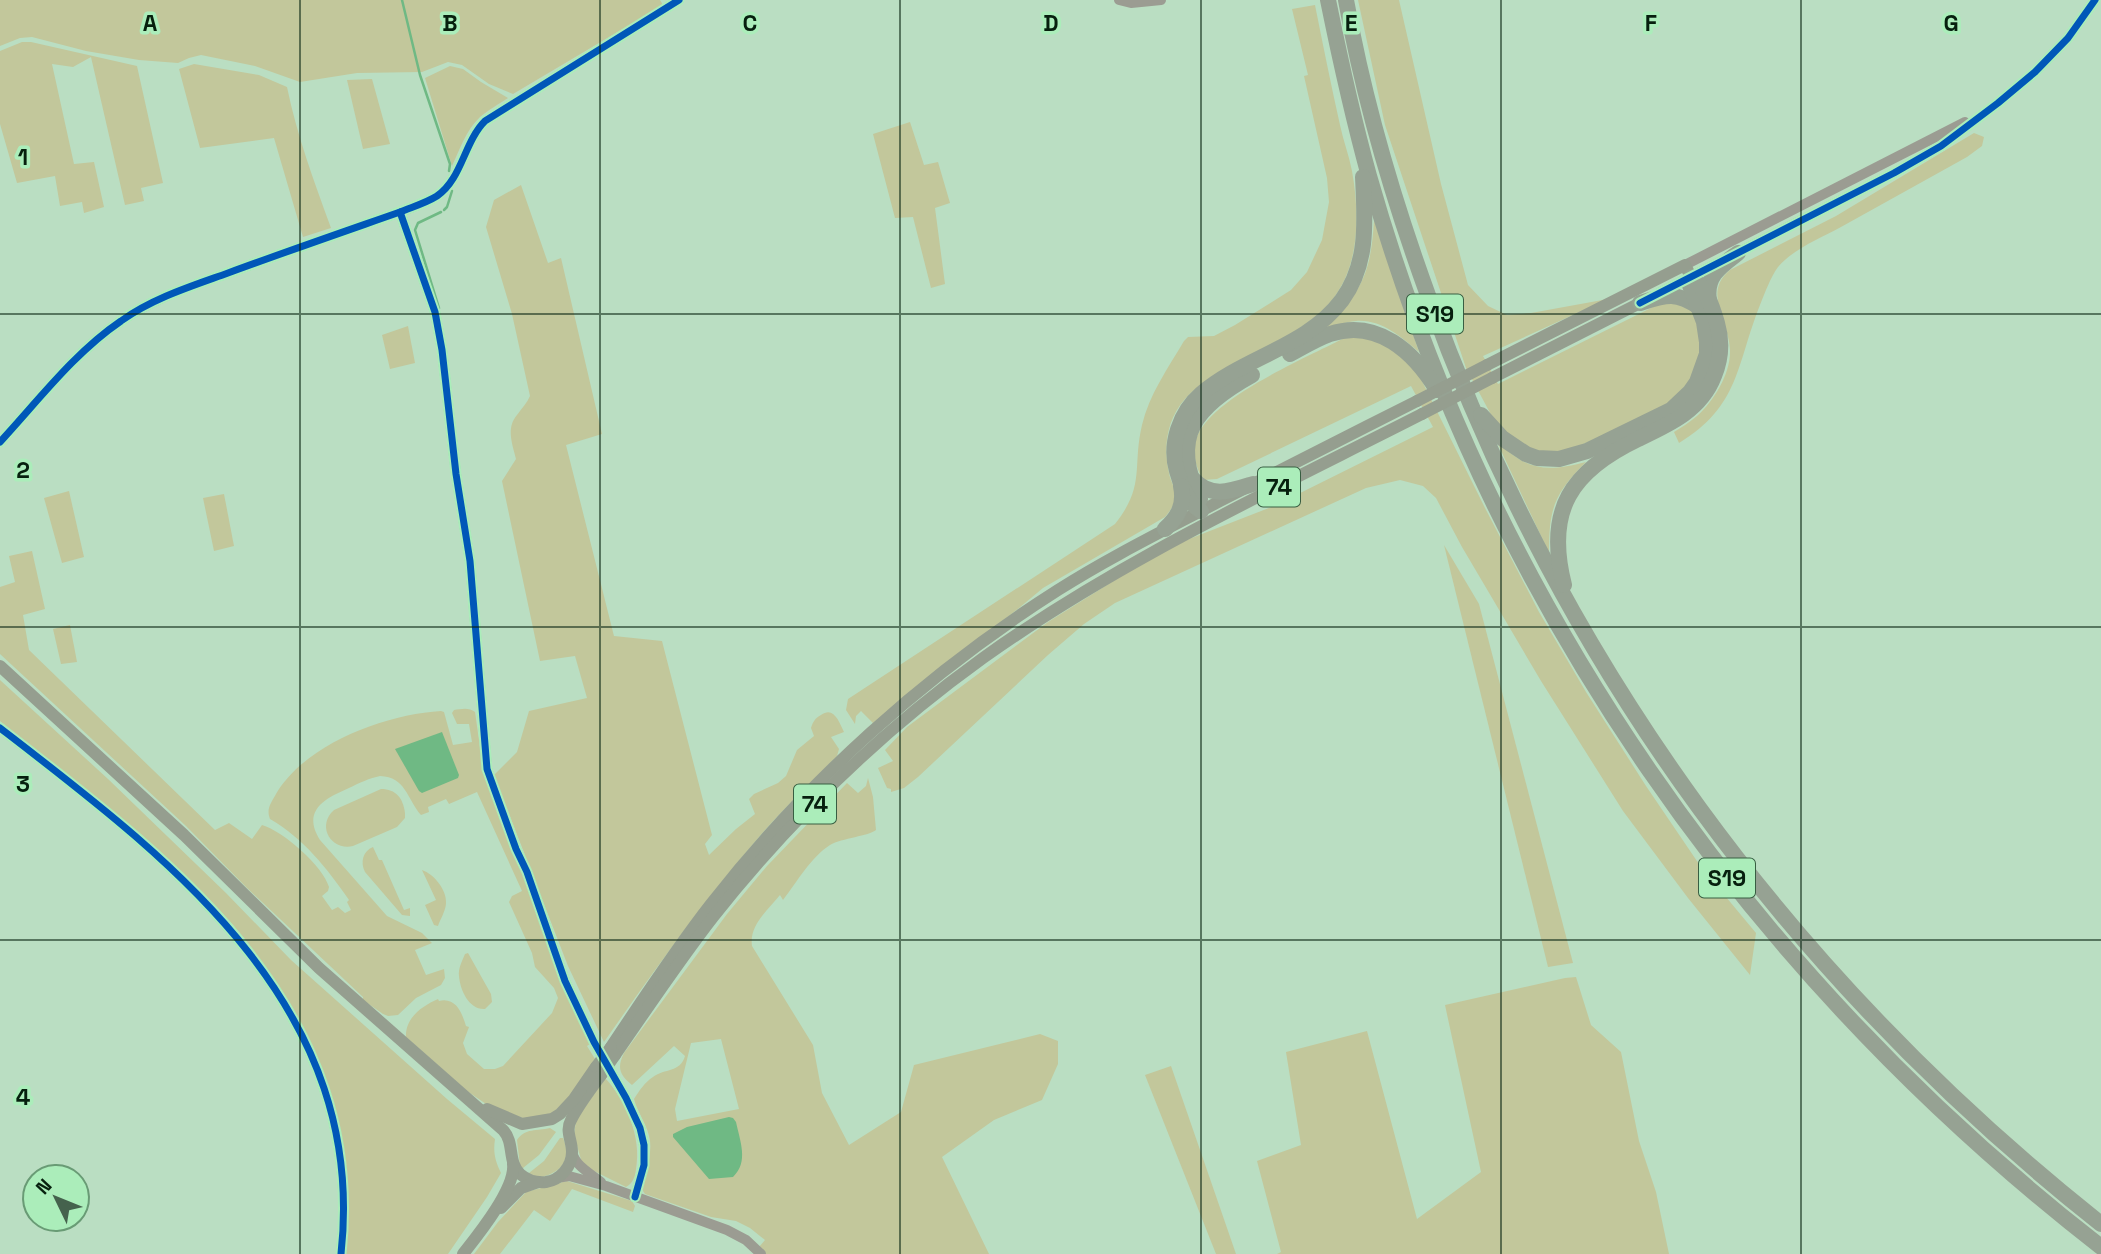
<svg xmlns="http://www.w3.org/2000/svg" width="2101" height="1254" font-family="'Space Grotesk',sans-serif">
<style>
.green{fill:#c2c79b;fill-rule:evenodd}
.water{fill:#6fb984}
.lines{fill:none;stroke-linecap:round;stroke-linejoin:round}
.stream{stroke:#6fb984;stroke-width:2.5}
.minor{stroke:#9b9c92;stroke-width:10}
.major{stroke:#959e8f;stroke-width:12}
.highway{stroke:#96a293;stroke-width:16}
.major-bridge{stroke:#959e8f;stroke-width:12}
.cycleway-casing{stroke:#abedba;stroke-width:11}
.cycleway{stroke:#0057b8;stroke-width:7}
.grid{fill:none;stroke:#06200e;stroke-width:2;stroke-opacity:0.55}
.labels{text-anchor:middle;stroke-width:7;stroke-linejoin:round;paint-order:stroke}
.shield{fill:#abedba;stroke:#385e42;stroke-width:2}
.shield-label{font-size:23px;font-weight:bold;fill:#06200e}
.grid-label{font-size:23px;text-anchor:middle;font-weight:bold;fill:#06200e;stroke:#abedba;stroke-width:7;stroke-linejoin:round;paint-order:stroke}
</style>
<rect width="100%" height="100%" fill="#badec2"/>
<g class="green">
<polygon points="0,0 660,0 663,5 513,94 489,84 462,65 448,62 422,72 357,73 300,82 255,66 201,55 189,58 178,63 139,60 86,51 32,37 20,38 0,46"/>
<polygon points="1358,0 1399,0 1441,184 1468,285 1488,306 1507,315 1531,313 1608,299 1483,356 1498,384 1663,302 1688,306 1696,316 1702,348 1694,377 1666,406 1634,423 1562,453 1537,451 1521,445 1496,424 1466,368 1385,125"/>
<path d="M1315,5c8,40 16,80 25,120 3,15 9,30 12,46 9,51 8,111 -37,146 -26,21 -58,35 -86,52 -16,9 -32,16 -44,30 -18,20 -22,48 -16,74 1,7 6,14 6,20 1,10 -4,17 -10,24l-122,71 -24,20 -146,115 -12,-12 -5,5 -1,8 -9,-14 2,-11 267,-175c31,-39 17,-57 27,-99 7,-30 26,-57 42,-84l4,-4 26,-1 21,-11 56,-35 16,-18 15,-32 7,-38 -2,-24 -23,-102 4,-1 -16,-66z"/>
<polygon points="22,42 31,42 137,66 163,183 141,188 144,201 125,205 91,57 73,67 52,64 74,164 94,162 104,207 84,213 82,202 60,206 55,176 17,183 0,124 0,51"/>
<path d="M194,64l65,11 28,12c10,49 27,94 44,141l-28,9 -29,-99 -74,10 -21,-79z"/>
<path d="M450,66l13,3 18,13 27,16c-9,6 -20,12 -28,19 -14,13 -20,32 -28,49l-27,-88z"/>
<polygon points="372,79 390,144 363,149 347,80"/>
<polygon points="910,122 924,165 938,162 950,203 935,208 945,284 931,288 913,217 895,218 873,134"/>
<path d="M1974,133l10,4 -2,9 -15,11c-42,23 -84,47 -126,70 -20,11 -48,22 -63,40 -8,11 -13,26 -18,38 -24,60 -20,101 -81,138l-5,-11c8,-5 16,-10 23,-16 17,-15 34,-43 33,-66 -1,-30 -28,-57 0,-80l106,-54z"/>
<path d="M521,185l27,78 13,-5 41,176 -36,11 48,191 48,5 50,194 -7,9 4,11 27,-26 19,-15 -6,-15 5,-5 24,-11 8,-7 11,-26 17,-14 -3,-8c2,-6 4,-10 10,-13 13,-9 18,7 23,17l-13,5 8,12 -2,7c-26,27 -54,53 -78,81 -56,65 -106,135 -155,205l-36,-76 -74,-191 23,-23 12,-41 58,-13 -12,-42 -35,5 -38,-180 14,-22c-4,-16 -10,-31 1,-44 5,-7 10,-12 13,-19l-18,-82 -26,-87 8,-27z"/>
<path d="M1374,220l45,132c-18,-15 -38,-33 -63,-31 -11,1 -22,5 -32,7 38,-36 47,-55 50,-108z"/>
<polygon points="408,326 415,363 390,369 382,335"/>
<path d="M1346,337h22l26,11 23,23 67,135 55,106 47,80 60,94 55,81 55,66 -6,42 -62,-77 -65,-87 -82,-130 -79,-134 -26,-49 -13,-12 -23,-6 -34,8 -251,115 -31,21 -36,31 -130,122 -14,11 -13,4v-3l-4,-1 -9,-20 15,-7 -8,-11 22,-23 141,-105 118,-74 108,-42 159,-79 -22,-41 -194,93 -14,1c-6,-11 -10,-22 -8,-36 6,-43 114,-87 151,-107z"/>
<path d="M1496,440c30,30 48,33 90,22 -32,32 -37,46 -37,91z"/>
<polygon points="69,491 84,557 62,563 44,498"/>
<polygon points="224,494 234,546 214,551 203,498"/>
<polygon points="1444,545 1479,604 1573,963 1548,967"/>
<path d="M32,551l13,58 -22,6 6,35 186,180 14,-7 23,16 10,-14c21,6 61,41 67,62l-1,4 -6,5 10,14 6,-3 7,6 6,-3 -4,-8 2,-2c-23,-33 -45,-61 -79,-81 -4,-10 1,-16 6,-25 29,-50 110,-80 165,-83l3,1 9,33 19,-3 -3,-18h-12l-5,-11 2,-3c7,-1 15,-3 21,2l6,42 109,290 -3,2 8,13 -21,33 -22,22 -27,5 -39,-15 -19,-13 -61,-54c-1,-19 16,-31 32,-38l1,2c17,-4 23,12 27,25l3,1 -6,16 4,11 17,15h11l8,-3 49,-53 6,-15 -4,-10 -19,-21 -3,-14 -23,-51 3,-6 10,-5 -45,-99 -28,12 -3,-5 -18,8 1,5 -8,3c-14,-16 -15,-38 -41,-39 -10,2 -21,7 -31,12 -23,10 -48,22 -29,52l67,76 35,17 10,10 -17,7 11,25 18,-6 1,9 -4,7 -25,13 -18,17 -10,1 -5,-2 -20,-14v-3l-116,-109 -61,-62 -186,-172v-67l15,-5 -6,-26z"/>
<polygon points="70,625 77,662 61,664 53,629"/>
<path d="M0,680l108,99 118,114 65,67 156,139 48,40c-2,13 0,22 6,34l-14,24 -39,57h-103c18,-134 -46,-265 -139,-358 -25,-25 -53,-48 -79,-71 -42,-36 -84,-71 -127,-104z"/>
<path d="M868,778l5,19 3,33c-7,6 -34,8 -46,15 -19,12 -33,37 -47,55l-3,-5c-13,16 -31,30 -28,51l61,99 9,48 27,52 52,-33 13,-47 126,-31 18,7v23l-16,36 -48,20 -52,37 47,97h-224l-6,-7 6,-7 -15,-12 -14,-7 -25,-4 -66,-23 -2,-3c0,-16 9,-30 7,-50 -2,-16 -12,-27 -16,-42 5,-8 11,-17 19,-22 12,-9 27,-4 32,-21l-11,-10 -42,39c-13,-10 -15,-18 -8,-32l103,-139 40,-48 80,-83 11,10 8,-7zM721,1039l18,70 -62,12 -2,-12 16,-66z"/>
<path d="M381,789c15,0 22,9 24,24v5l-8,9 -44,19c-22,5 -37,-20 -19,-36z"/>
<path d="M373,847l6,13h3l22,50 6,-2v8l-8,-1 -37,-43c-5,-10 -2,-21 8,-25z"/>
<path d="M422,870c12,4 25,20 24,33 0,7 -6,17 -8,23l-4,-1 -9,-20 11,-5z"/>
<path d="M468,953l23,41 1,8 -7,7c-16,1 -25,-19 -26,-33 -1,-7 3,-15 6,-22z"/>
<polygon points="1576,977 1591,1025 1621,1052 1639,1141 1656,1192 1669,1254 1277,1254 1281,1252 1257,1161 1301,1145 1286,1052 1367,1031 1417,1219 1481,1172 1445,1005 1565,978"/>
<polygon points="1171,1066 1236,1254 1216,1254 1145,1075"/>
<path d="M605,1078c21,22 37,60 31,91 -1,8 -3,14 -10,18l-34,-17 -10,-7 -8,-28 2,-15z"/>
<path d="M550,1128l6,4 -17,23 -16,13 -3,-2 -3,-26c8,-12 20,-9 33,-12z"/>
<path d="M560,1138h3c10,24 -4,36 -26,40l-8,-5 15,-12z"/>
<polygon points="567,1181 632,1201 635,1206 633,1212 572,1189 550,1221 534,1210 500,1254 474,1254 498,1222 526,1192"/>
</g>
<g class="water">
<polygon points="442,732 459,775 458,778 422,793 419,791 395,749"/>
<path d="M729,1117l4,1 3,4c4,19 13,40 -3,55l-24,2 -36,-42v-3l14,-7z"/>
</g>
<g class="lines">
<g class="stream">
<polyline points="402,0 420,75 450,164 449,171"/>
<polyline points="444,210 447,207 452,191"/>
<polyline points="439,308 415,230 418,223 441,212"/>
</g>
<g class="minor">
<polyline points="1119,0 1131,3 1161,0"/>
<polyline points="400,212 435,312 442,350 456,474 470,561 487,769 516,849 527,872 565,981 594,1042 626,1098 640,1128 644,1145 644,1165 635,1197"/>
<polyline points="1685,265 1965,122"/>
<polyline points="1659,293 1894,173 1941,146 1998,103 2035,72 2068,38 2095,0"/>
<path d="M0,442c38,-41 74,-89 121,-121 32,-23 71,-35 107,-48 57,-21 115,-41 172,-61 12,-5 26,-9 37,-16 25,-17 27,-54 48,-75l194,-121"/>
<path d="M0,728c174,134 368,280 341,526"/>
<path d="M572,1152c4,15 18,21 29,30"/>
<polyline points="557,1178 569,1176 606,1186 727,1230 746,1240 761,1254"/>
</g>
<g class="major">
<polyline points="1487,365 1685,265 1691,277"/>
<polyline points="1492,378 1640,303"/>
<path d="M0,666l184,169 135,133 184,162c12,13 4,31 17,44 7,6 16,9 26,8 14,-2 26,-15 26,-30 0,-12 -7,-21 -1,-32 8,-16 20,-31 30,-45"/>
<path d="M611,1047c32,-48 64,-97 100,-143 96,-123 215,-230 347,-314 52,-33 107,-60 162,-89 65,-33 131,-67 197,-100"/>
<path d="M615,1055c32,-46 63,-93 98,-138 77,-97 170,-187 270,-259 137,-98 290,-168 439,-244"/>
<polyline points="487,1109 522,1124 552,1119 560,1114 574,1099 596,1067"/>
<polyline points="501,1208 521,1188 538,1182"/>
<path d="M463,1254c15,-19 53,-66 50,-90"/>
</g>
<g class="highway">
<path d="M1328,0c12,59 25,118 41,176 122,429 381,798 732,1071"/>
<path d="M1346,0c18,101 48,202 83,298 134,371 364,682 672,926"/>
<path d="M1709,300c-4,-24 12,-34 29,-47"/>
<path d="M1640,303c26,-8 35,-12 59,4"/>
<path d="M1290,354c13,-7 26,-15 40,-20 47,-16 84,18 107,56"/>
<polyline points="1481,415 1502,438 1526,454 1537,458 1559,459 1587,451 1671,410 1690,392 1697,382 1707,354 1707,342 1704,322 1689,283 1690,279"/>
<path d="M1193,479c18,20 38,12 60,5"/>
<path d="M1200,499c-32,-64 -2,-94 52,-124"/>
<path d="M1201,511c-13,-8 -20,-25 -24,-40 -8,-27 3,-59 24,-77 43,-37 106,-47 141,-94 27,-37 23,-80 21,-123"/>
<path d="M1165,529c13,-12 20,-24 16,-43"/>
<path d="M1564,585c-19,-75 7,-114 74,-146 32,-15 63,-29 76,-63 7,-17 8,-36 3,-53 -5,-17 -11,-36 -26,-46"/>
</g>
<g class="major-bridge">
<polyline points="1417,401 1487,365"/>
<polyline points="1422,414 1492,378"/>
<polyline points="596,1067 611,1047"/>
<polyline points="601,1075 615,1055"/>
</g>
<defs>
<g id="cycleway">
<polyline points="400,212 435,312 442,350 456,474 470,561 487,769 516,849 527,872 565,981 594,1042 626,1098 640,1128 644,1145 644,1165 635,1197"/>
<polyline points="1640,303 1894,173 1941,146 1998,103 2035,72 2068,38 2095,0"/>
<path d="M0,442c38,-41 74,-89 121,-121 32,-23 71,-35 107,-48 57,-21 115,-41 172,-61 12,-5 26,-9 37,-16 25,-17 27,-54 48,-75l194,-121"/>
<path d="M0,728c174,134 368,280 341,526"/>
</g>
</defs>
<use href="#cycleway" class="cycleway-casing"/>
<use href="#cycleway" class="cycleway"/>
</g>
<path class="grid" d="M300,0v1254M600,0v1254M900,0v1254M1201,0v1254M1501,0v1254M1801,0v1254M0,314h2101M0,627h2101M0,940h2101"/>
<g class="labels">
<g class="shield">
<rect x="1407" y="294.5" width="56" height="39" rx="5"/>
<rect x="1258" y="467.5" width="42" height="39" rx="5"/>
<rect x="794" y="784.5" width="42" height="39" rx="5"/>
<rect x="1699" y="858.5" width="56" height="39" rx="5"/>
</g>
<g class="shield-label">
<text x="1435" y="322">S19</text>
<text x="1279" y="495">74</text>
<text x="815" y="812">74</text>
<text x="1727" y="886">S19</text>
</g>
</g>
<g class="grid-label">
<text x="150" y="31">A</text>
<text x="450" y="31">B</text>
<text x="750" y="31">C</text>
<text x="1051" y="31">D</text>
<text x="1351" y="31">E</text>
<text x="1651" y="31">F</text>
<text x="1951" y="31">G</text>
<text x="23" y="165">1</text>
<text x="23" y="478">2</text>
<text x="23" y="792">3</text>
<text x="23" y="1105">4</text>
</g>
<g transform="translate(56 1198) rotate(313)"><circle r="33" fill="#abedba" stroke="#699b75" stroke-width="2"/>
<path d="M0-5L12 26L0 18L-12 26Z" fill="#45624d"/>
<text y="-10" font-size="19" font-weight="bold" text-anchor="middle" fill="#06200e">N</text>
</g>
</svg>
